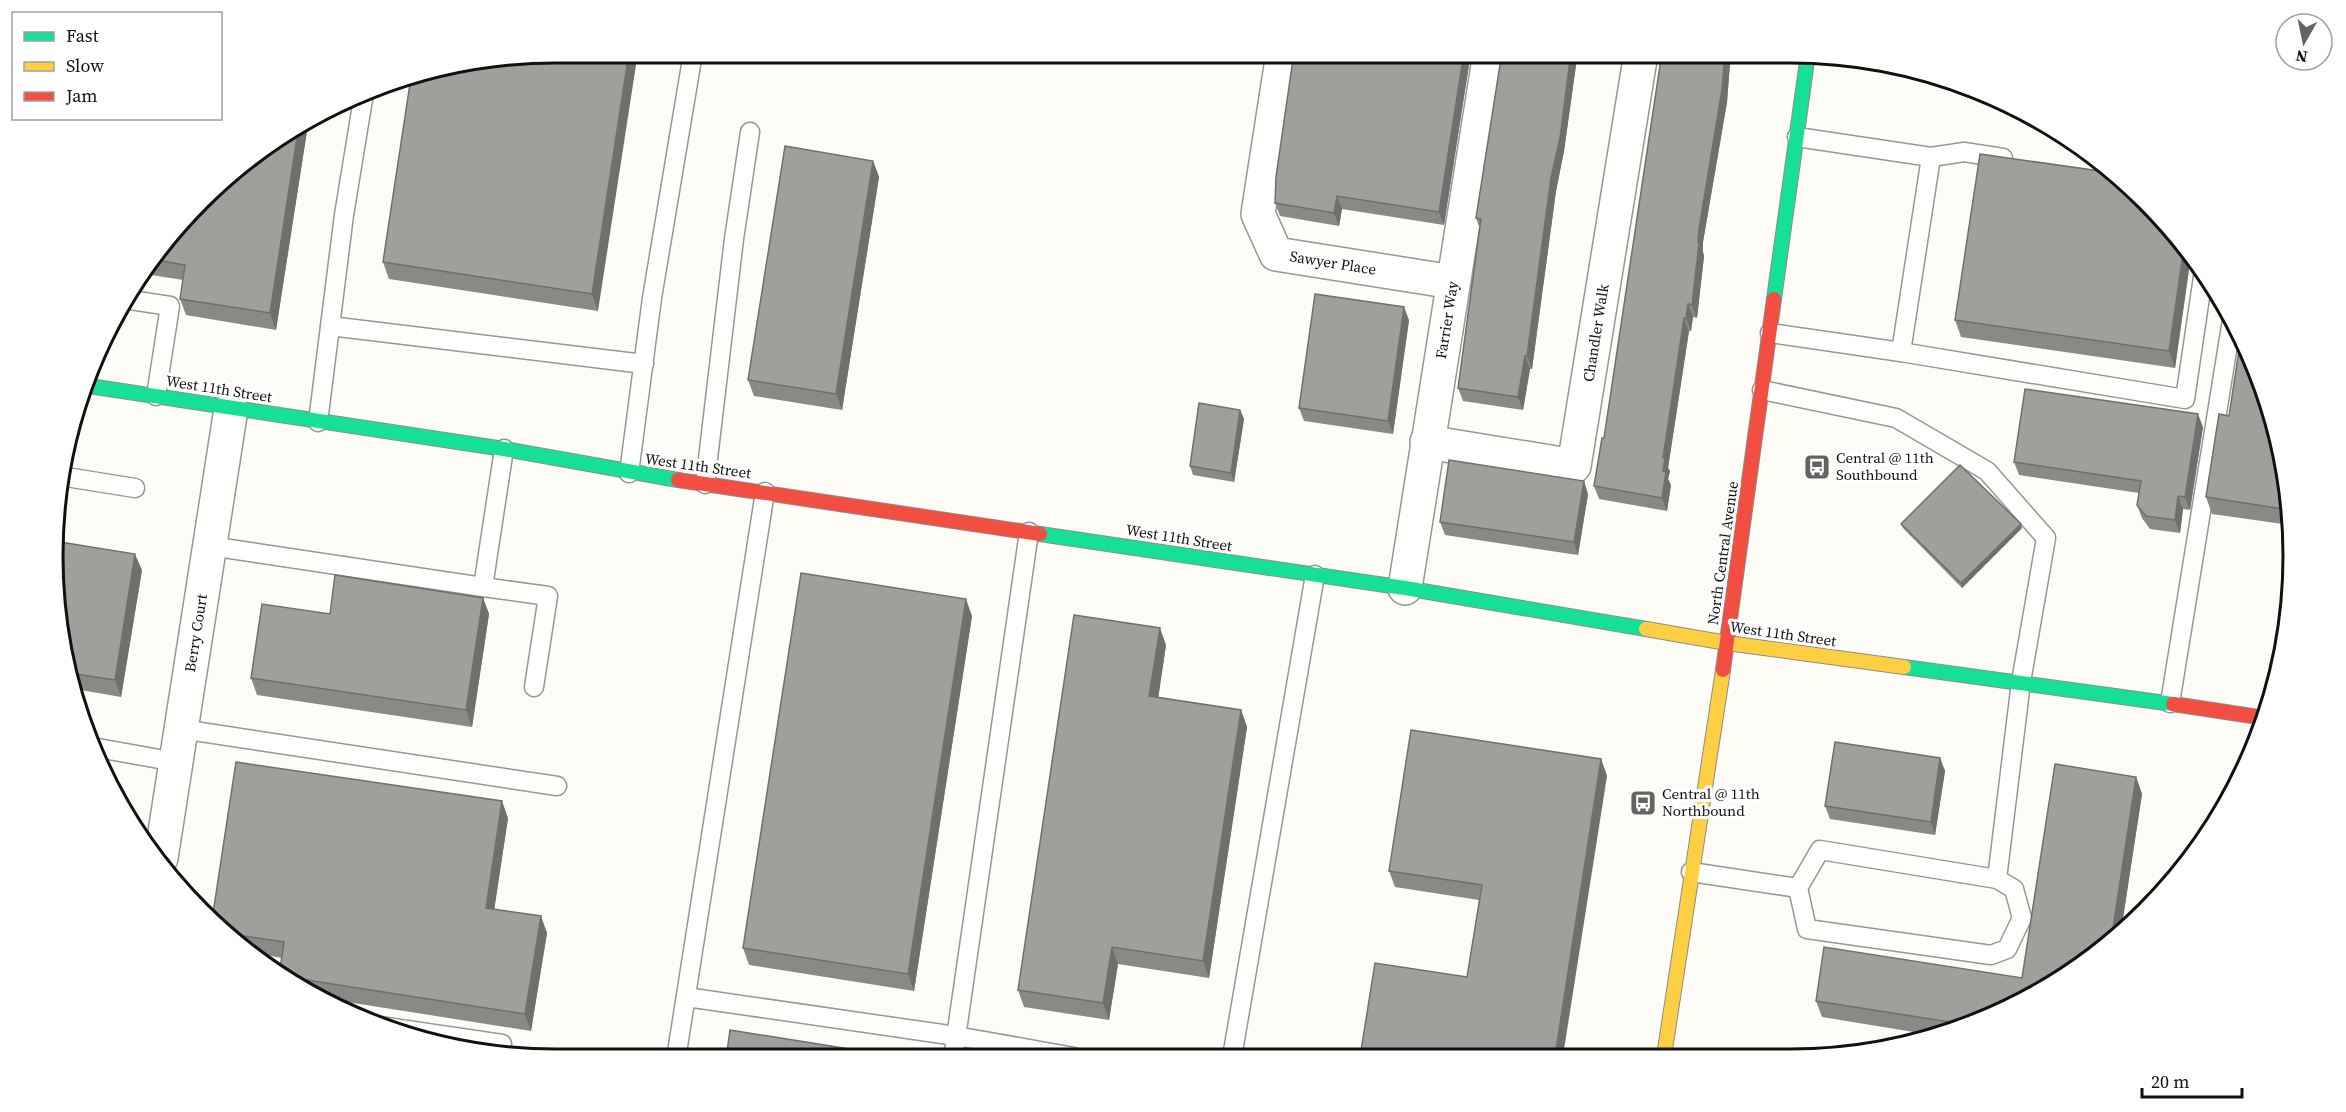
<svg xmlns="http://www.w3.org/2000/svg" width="2346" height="1112" font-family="'Source Serif 4',serif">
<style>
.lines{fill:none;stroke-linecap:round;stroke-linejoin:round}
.lane-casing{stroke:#979795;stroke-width:21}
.street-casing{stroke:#979795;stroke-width:36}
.fast-casing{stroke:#8e8d8b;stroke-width:16}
.slow-casing{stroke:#8e8d8b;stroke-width:16}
.jam-casing{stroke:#8e8d8b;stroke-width:16}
.lane{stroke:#fffffe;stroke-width:18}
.street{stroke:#fffffe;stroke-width:33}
.fast{stroke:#16e098;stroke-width:14}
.slow{stroke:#ffcf43;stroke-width:14}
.jam{stroke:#f24e42;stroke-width:14}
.wall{fill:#8a8986}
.shaded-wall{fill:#716f6d}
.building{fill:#a19f9c;stroke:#716f6d;stroke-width:1.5}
.labels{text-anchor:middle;stroke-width:6;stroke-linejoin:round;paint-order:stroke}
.street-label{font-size:15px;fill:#111;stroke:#fff}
.poi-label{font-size:15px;fill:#111;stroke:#fff;text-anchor:start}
.rim{fill:none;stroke:#111;stroke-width:3}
</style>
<rect width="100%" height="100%" fill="#fdfcf7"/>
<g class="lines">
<defs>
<g id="lane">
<polyline points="1931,157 1964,152 2003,158"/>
<polyline points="124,299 170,306 156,396"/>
<polyline points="330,326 644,364"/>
<polyline points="1770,333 1901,352 1931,157 1797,137"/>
<polyline points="1901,352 2185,399 2204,270"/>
<polyline points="1762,390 1896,418 1987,471 2046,538 2021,682 1997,879"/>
<polyline points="318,422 344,215 364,93"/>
<polyline points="629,473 652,298 693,53"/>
<polyline points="60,476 135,488"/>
<polyline points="705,484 734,239 750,132"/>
<polyline points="210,546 483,587 504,449"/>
<polyline points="483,587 548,596 534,687"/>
<polyline points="2170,703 2232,320"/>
<polyline points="181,729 557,786"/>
<polyline points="98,748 176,762"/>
<polyline points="1691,872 1798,888 1807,929 1991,955 2007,949 2022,918 2014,889 1997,879 1820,850 1798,888"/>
<polyline points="686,997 956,1036 1074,1057"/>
<polyline points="380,1026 502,1044 500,1054"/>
<polyline points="1232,1057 1315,575"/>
<polyline points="953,1058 1029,532"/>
<polyline points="676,1059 765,492"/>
</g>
<g id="street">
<polyline points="1283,53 1258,214 1276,254 1453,282"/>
<polyline points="1427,442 1574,466 1641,53"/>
<polyline points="1405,588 1490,53"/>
<polyline points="161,858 231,409"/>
</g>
<g id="fast">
<polyline points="1774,299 1808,54"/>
<polyline points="89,386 504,449 678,480"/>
<polyline points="1040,534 1405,588 1646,629"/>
<polyline points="1904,667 2173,704"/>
</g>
<g id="slow">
<polyline points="1646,629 1727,643 1904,667"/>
<polyline points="1664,1056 1723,670"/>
</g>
<g id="jam">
<polyline points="678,480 1040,534"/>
<polyline points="1723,670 1774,299"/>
<polyline points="2173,704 2265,718"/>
</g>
</defs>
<use href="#lane" class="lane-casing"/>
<use href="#street" class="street-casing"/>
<use href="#fast" class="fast-casing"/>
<use href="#slow" class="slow-casing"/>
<use href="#jam" class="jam-casing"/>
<use href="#lane" class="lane"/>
<use href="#street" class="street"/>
<use href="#fast" class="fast"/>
<use href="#slow" class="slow"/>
<use href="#jam" class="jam"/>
</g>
<g class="wall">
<polygon points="556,52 598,311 389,279 383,262"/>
<polygon points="1471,52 1444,225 1342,209 1339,226 1280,216 1275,203"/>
<polygon points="1502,52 1575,52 1577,58 1564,151 1556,191 1532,369 1530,369 1523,410 1463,401 1458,388 1480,229 1476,218"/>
<polygon points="1662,52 1726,52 1730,63 1727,102 1703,242 1703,252 1704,256 1697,318 1693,317 1691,331 1689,331 1668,468 1670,471 1668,479 1671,485 1667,511 1599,499 1594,486 1604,438"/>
<polygon points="309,118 276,330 186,315 180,299 183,280 145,274 224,177 305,120"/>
<polygon points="873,161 879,177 842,410 754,396 748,380"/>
<polygon points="2146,200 2191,255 2175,368 1961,337 1955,320"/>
<polygon points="1409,320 1393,434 1304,421 1299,408"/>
<polygon points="1240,410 1244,419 1234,482 1193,475 1190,466"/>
<polygon points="2229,416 2284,457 2290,525 2212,514 2206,497"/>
<polygon points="2203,427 2190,510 2183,509 2180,533 2150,529 2142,518 2137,505 2139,493 2019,475 2014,462"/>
<polygon points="1588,494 1578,555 1445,535 1440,522"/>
<polygon points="1901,524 2022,528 1962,588 1903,528"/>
<polygon points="142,570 121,697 75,689 62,654"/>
<polygon points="483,598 489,614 472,727 257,695 251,678 330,614"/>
<polygon points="972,616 914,991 749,965 743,948"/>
<polygon points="1166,645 1158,698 1241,710 1247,727 1209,978 1118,964 1109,1020 1024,1007 1018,990"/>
<polygon points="1940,758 1945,771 1935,835 1830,819 1825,806"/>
<polygon points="1601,759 1607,776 1467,977 1479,900 1395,887 1389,871"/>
<polygon points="2136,777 2142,794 2121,931 2097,955 1983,1021 1932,1035 1822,1017 1816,1001 2022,978"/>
<polygon points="508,818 494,909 547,933 531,1031 328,999 280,969 282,958 254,953 224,935 212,920"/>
</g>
<g class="shaded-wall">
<polygon points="629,52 638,52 598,311 592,294"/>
<polygon points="1464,52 1471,52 1444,225 1439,212"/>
<polygon points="1571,52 1575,52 1577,58 1564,151 1556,191 1532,369 1527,356 1551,178"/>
<polygon points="1725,52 1726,52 1730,63 1727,102 1703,242 1703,252 1704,256 1697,318 1692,305 1699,229"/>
<polygon points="309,118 276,330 270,313 299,124"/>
<polygon points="873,161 879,177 842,410 836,394"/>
<polygon points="1337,196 1342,209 1339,226 1334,213"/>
<polygon points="2184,247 2191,255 2175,368 2169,351"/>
<polygon points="1688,304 1693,317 1691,331 1686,318"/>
<polygon points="1404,307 1409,320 1393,434 1388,421"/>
<polygon points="1684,318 1689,331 1668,468 1670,471 1668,479 1671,485 1667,511 1662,498 1663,458"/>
<polygon points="1525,356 1530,369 1523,410 1518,397"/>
<polygon points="1240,410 1244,419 1234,482 1231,473"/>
<polygon points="2198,414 2203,427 2190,510 2185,497"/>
<polygon points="1584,481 1588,494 1578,555 1574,542"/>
<polygon points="2178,496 2183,509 2180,533 2175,520"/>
<polygon points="2021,524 2022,528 1962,588 1961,583"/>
<polygon points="135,554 142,570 121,697 115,680"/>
<polygon points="483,598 489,614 472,727 466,710"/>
<polygon points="966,599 972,616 914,991 908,974"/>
<polygon points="1160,628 1166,645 1156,713 1149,696"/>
<polygon points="1241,710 1247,727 1209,978 1203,961"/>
<polygon points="1940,758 1945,771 1935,835 1931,822"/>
<polygon points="1601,759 1607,776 1563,1056 1555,1056"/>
<polygon points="2136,777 2142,794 2121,931 2111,941"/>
<polygon points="502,801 508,818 492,925 486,908"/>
<polygon points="541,916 547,933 531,1031 525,1014"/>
<polygon points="1112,947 1118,964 1109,1020 1103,1003"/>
</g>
<g class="building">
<polygon points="556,52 629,52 592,294 383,262 411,77"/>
<polygon points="1294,52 1464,52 1439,212 1337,196 1334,213 1275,203 1276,177"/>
<polygon points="1502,52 1571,52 1560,138 1551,178 1527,356 1525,356 1518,397 1458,388 1481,219 1476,218"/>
<polygon points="1662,52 1725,52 1722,89 1699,229 1698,242 1699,243 1692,305 1688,304 1686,318 1684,318 1663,458 1665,458 1663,471 1666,472 1662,498 1594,486 1602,438 1604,438"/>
<polygon points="299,124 270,313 180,299 185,265 156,260 224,177"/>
<polygon points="785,146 873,161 836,394 748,380"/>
<polygon points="1980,154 2114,173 2146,200 2184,247 2169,351 1955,320"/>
<polygon points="1315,294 1404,307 1388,421 1299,408"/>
<polygon points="2241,337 2255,363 2284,457 2289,510 2206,497 2219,414 2229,416"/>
<polygon points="2025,389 2198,414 2185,497 2178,496 2175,520 2146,516 2137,505 2141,481 2014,462"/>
<polygon points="1199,403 1240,410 1231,473 1190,466"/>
<polygon points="1449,460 1584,481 1574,542 1440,522"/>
<polygon points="1960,465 2021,524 1961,583 1901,524"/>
<polygon points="54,541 135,554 115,680 69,673 62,654 52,556"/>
<polygon points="801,573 966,599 908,974 743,948"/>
<polygon points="335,575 483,598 466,710 251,678 262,604 330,614"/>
<polygon points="1074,615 1160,628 1149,696 1241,710 1203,961 1112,947 1103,1003 1018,990"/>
<polygon points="1411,730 1601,759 1555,1056 1360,1057 1375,963 1467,977 1482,885 1389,871"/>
<polygon points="1835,742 1940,758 1931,822 1825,806"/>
<polygon points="236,762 502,801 486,908 541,916 525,1014 294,978 280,969 284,942 223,933 212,920"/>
<polygon points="2055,764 2136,777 2111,941 2097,955 1983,1021 1969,1025 1816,1001 1824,947 2022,978"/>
<polygon points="730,1030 899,1057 899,1058 726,1059"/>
</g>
<defs>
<symbol id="bus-square" viewBox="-11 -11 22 22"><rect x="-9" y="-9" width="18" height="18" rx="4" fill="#646362" stroke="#fff"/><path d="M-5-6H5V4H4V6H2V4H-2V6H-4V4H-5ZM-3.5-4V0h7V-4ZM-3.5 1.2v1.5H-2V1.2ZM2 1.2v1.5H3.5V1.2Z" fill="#fff"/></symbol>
</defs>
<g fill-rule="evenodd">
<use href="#bus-square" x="1802" y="452" width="30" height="30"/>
<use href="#bus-square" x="1628" y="788" width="30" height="30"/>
</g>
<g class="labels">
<g class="street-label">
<text transform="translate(1333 263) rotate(9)" y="5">Sawyer Place</text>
<text transform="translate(1447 320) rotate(-81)" y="5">Farrier Way</text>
<text transform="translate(1596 333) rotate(-81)" y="5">Chandler Walk</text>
<text transform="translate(219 389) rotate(9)" y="5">West 11th Street</text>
<text transform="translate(698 466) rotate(8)" y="5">West 11th Street</text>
<text transform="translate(1179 538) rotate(9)" y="5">West 11th Street</text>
<text transform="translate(1723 553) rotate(-82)" y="5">North Central Avenue</text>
<text transform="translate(196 633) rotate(-81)" y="5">Berry Court</text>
<text transform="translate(1783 634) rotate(8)" y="5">West 11th Street</text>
</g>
<g class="poi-label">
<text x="1836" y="463">Central @ 11th<tspan x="1836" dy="17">Southbound</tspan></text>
<text x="1662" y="799">Central @ 11th<tspan x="1662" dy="17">Northbound</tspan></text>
</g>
</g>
<path d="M0 0H2346V1112H0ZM556 63H1790A493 493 0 0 1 2283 556V556A493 493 0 0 1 1790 1049H556A493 493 0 0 1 63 556V556A493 493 0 0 1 556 63Z" fill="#fff" fill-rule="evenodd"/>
<path class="rim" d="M556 63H1790A493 493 0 0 1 2283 556V556A493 493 0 0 1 1790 1049H556A493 493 0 0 1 63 556V556A493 493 0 0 1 556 63Z"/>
<rect x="12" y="12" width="210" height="108" fill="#ffffff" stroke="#a0a0a0" stroke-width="1.5"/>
<rect x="24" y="32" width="30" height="9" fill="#16e098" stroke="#a0a0a0" stroke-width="1.5"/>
<text x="66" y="42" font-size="18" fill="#111111">Fast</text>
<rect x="24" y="62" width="30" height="9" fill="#ffcf43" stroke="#a0a0a0" stroke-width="1.5"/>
<text x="66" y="72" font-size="18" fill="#111111">Slow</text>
<rect x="24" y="92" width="30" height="9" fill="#f24e42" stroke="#a0a0a0" stroke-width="1.5"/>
<text x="66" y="102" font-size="18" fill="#111111">Jam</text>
<g transform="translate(2304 42) rotate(189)"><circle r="28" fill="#ffffff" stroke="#a0a0a0" stroke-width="1.5"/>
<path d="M0-4.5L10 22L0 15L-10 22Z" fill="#646362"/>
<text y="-9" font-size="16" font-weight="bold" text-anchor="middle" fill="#111111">N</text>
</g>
<path d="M2142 1088v9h100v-9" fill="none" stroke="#111111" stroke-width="3"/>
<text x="2151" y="1088" font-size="18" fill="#111111" stroke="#ffffff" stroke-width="4.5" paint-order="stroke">20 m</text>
</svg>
